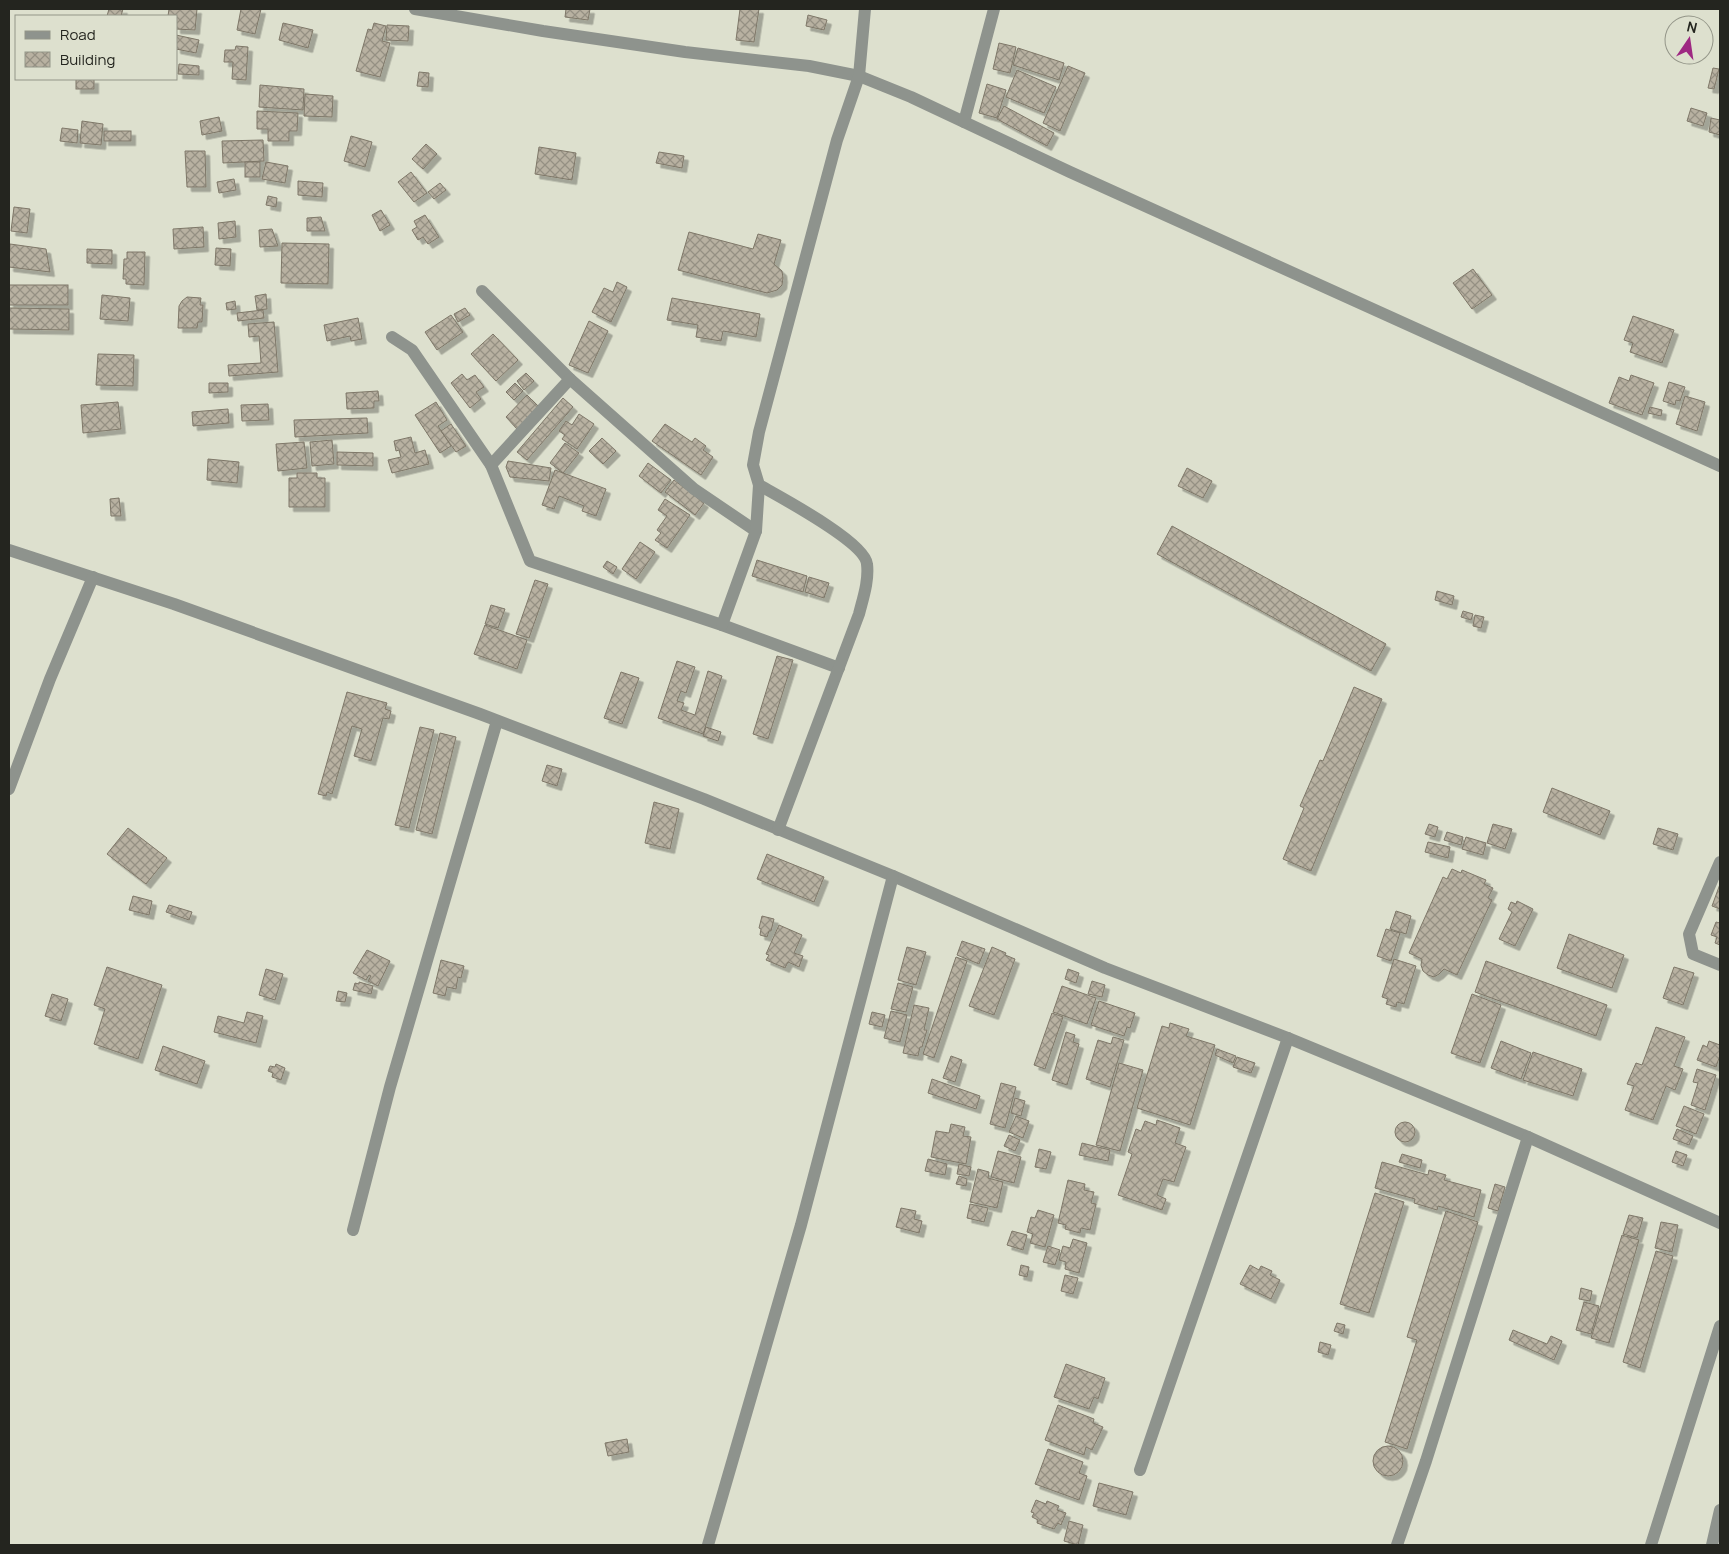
<svg xmlns="http://www.w3.org/2000/svg" width="1729" height="1554" font-family="Manrope,sans-serif">
<style>
.building{fill:url(#building-cross-hatch);stroke:#7e7768;filter:url(#shadow)}
.lines{fill:none;stroke-linecap:round;stroke-linejoin:round}
.minor{stroke:#8e938d;stroke-width:12}
</style>
<defs>
<pattern id="building-cross-hatch" width="8" height="8" patternUnits="userSpaceOnUse" patternTransform="scale(1.25)"><rect width="8" height="8" fill="#b8b1a1"/><path d="M0 0l8 8M0 8l8-8" fill="none" stroke="#959083"/></pattern>
<filter id="shadow"><feDropShadow dx="4.5" dy="4.5" stdDeviation="0" flood-color="#0004"/></filter>
</defs>
<rect width="100%" height="100%" fill="#dde0ce"/>
<g class="building">
<polygon points="109,9 123,9 121,16 107,16"/>
<polygon points="169,9 197,9 195,30 176,29 176,16 168,16"/>
<polygon points="241,9 261,9 255,34 237,30"/>
<polygon points="566,9 590,9 588,20 565,17"/>
<polygon points="740,9 759,9 754,42 736,40"/>
<polygon points="808,15 827,20 824,30 806,26"/>
<polygon points="283,23 313,30 308,48 279,40"/>
<polygon points="374,23 386,26 382,41 390,43 380,77 356,71 368,29 372,30"/>
<polygon points="387,25 409,26 408,41 386,40"/>
<polygon points="176,35 199,40 196,53 176,49"/>
<polygon points="999,43 1016,47 1010,73 993,69"/>
<polygon points="236,46 248,47 246,80 232,79 233,62 224,62 225,50 235,50"/>
<polygon points="1018,48 1064,63 1059,80 1013,65"/>
<polygon points="179,64 199,66 199,75 178,74"/>
<polygon points="1068,66 1085,73 1060,131 1043,123"/>
<polygon points="1713,68 1719,69 1714,89 1708,88"/>
<polygon points="1017,70 1056,87 1044,113 1006,97"/>
<polygon points="419,72 429,73 428,87 417,86"/>
<rect x="76" y="79" width="18" height="10"/>
<polygon points="987,84 1006,90 997,118 979,113"/>
<polygon points="260,85 304,89 303,110 259,107"/>
<polygon points="305,94 333,96 332,117 304,116"/>
<polygon points="1004,106 1054,133 1047,146 997,119"/>
<polygon points="1691,108 1707,113 1703,126 1687,121"/>
<polygon points="257,111 298,113 297,131 289,131 289,141 268,141 268,129 257,129"/>
<polygon points="219,117 222,131 202,135 200,121"/>
<polygon points="1711,118 1720,120 1720,135 1709,132"/>
<polygon points="82,121 103,124 101,145 80,143"/>
<polygon points="62,128 78,130 77,143 60,141"/>
<rect x="104" y="131" width="27" height="10"/>
<polygon points="351,136 372,142 365,167 344,161"/>
<polygon points="263,140 264,161 223,163 222,141"/>
<polygon points="426,144 437,154 423,169 412,159"/>
<polygon points="539,147 576,153 572,180 535,174"/>
<polygon points="185,151 205,151 206,187 187,187"/>
<polygon points="659,152 684,156 682,168 656,163"/>
<rect x="245" y="162" width="15" height="15"/>
<polygon points="266,162 288,166 285,183 262,179"/>
<polygon points="411,172 427,193 414,202 398,182"/>
<polygon points="234,179 236,190 219,193 217,182"/>
<polygon points="298,181 323,183 322,197 298,195"/>
<polygon points="440,183 446,190 434,199 428,192"/>
<polygon points="268,196 277,198 276,207 266,205"/>
<polygon points="14,207 30,209 27,233 11,231"/>
<polygon points="381,210 390,225 380,231 372,215"/>
<polygon points="425,215 439,237 428,244 423,237 418,240 412,230 417,227 414,221"/>
<polygon points="321,217 325,231 307,231 307,218"/>
<polygon points="235,221 236,237 219,239 218,223"/>
<polygon points="203,227 204,247 174,249 173,229"/>
<polygon points="272,229 278,246 260,247 259,230"/>
<polygon points="689,232 753,249 758,234 781,240 774,264 782,271 783,278 782,285 777,290 767,293 678,270"/>
<polygon points="282,243 329,244 328,284 281,283"/>
<polygon points="10,244 46,249 50,272 9,267"/>
<polygon points="216,248 231,249 230,266 215,265"/>
<polygon points="87,249 112,250 112,264 87,263"/>
<polygon points="127,252 145,252 144,285 126,284 126,279 123,279 124,259 127,259"/>
<polygon points="1473,269 1492,295 1472,309 1453,283"/>
<polygon points="617,282 627,287 611,322 592,312 604,288 613,292"/>
<rect x="9" y="285" width="59" height="20"/>
<polygon points="266,294 267,309 257,310 255,296"/>
<polygon points="102,295 130,298 128,321 100,319"/>
<polygon points="187,297 201,298 200,305 203,305 202,322 198,322 197,328 178,328 179,306 182,301"/>
<polygon points="672,298 760,314 756,337 723,331 721,341 696,337 698,325 667,320"/>
<polygon points="235,301 236,309 227,310 226,303"/>
<polygon points="9,308 69,309 69,330 9,329"/>
<polygon points="465,308 470,315 458,322 454,314"/>
<polygon points="263,310 264,318 238,321 237,313"/>
<polygon points="451,315 463,332 437,350 425,332"/>
<polygon points="1633,316 1674,330 1662,363 1630,352 1633,343 1624,340"/>
<polygon points="358,318 362,339 351,341 350,336 327,341 324,325"/>
<polygon points="589,321 608,331 588,373 569,365"/>
<polygon points="274,322 278,372 229,376 228,365 261,363 259,336 249,337 248,324"/>
<polygon points="493,334 518,360 496,381 471,354"/>
<polygon points="98,354 134,355 133,386 96,385"/>
<polygon points="526,373 534,381 524,390 517,381"/>
<polygon points="462,374 467,380 475,375 484,387 476,392 481,399 470,408 451,383"/>
<polygon points="1631,375 1654,383 1642,415 1609,403 1619,377 1629,381"/>
<polygon points="1669,382 1685,387 1680,401 1676,400 1675,405 1663,401"/>
<polygon points="209,383 228,383 228,392 209,393"/>
<polygon points="515,383 523,391 514,400 506,392"/>
<polygon points="378,391 379,401 374,401 374,408 347,409 346,393"/>
<polygon points="527,395 539,407 517,429 506,417"/>
<polygon points="1685,396 1705,402 1697,431 1676,424"/>
<polygon points="563,398 573,407 527,460 517,452"/>
<polygon points="118,402 121,429 83,433 81,405"/>
<polygon points="436,402 447,420 438,426 451,446 440,453 415,415"/>
<polygon points="268,404 269,420 242,421 241,405"/>
<polygon points="1650,407 1662,410 1661,416 1648,413"/>
<polygon points="228,409 229,423 193,426 192,412"/>
<polygon points="579,414 594,424 577,449 562,439 565,435 559,431 566,421 572,425"/>
<polygon points="367,418 368,433 295,437 294,420"/>
<polygon points="451,424 466,446 456,452 441,431"/>
<polygon points="665,424 692,442 695,438 706,446 703,450 713,457 701,475 652,441"/>
<polygon points="411,437 415,453 425,450 429,464 392,473 388,460 401,457 399,450 396,451 394,441"/>
<polygon points="602,438 616,451 603,464 589,451"/>
<polygon points="332,440 334,464 312,466 310,442"/>
<polygon points="304,442 307,468 278,471 276,444"/>
<polygon points="565,443 579,453 563,473 550,463"/>
<polygon points="337,452 373,453 373,466 337,465"/>
<polygon points="208,459 239,462 237,483 207,480"/>
<polygon points="508,461 551,468 549,481 510,477 506,467"/>
<polygon points="648,463 671,480 661,493 639,476"/>
<polygon points="1187,468 1212,481 1203,498 1178,486"/>
<polygon points="555,470 606,489 596,516 582,511 584,506 559,496 554,509 542,505"/>
<polygon points="297,473 317,473 317,478 325,478 325,507 289,507 289,478 297,478"/>
<polygon points="674,480 704,503 695,515 665,492"/>
<polygon points="119,498 121,516 111,516 110,499"/>
<polygon points="665,499 690,515 667,548 655,540 661,533 657,530 667,516 658,510"/>
<polygon points="1172,526 1386,644 1371,671 1157,554"/>
<polygon points="640,542 655,552 636,579 622,569"/>
<polygon points="757,560 807,576 803,592 752,576"/>
<polygon points="607,561 617,567 613,574 603,567"/>
<polygon points="809,577 829,583 824,598 805,592"/>
<polygon points="535,580 548,584 529,638 516,634"/>
<polygon points="1437,591 1454,596 1452,605 1435,600"/>
<polygon points="491,605 505,609 498,628 485,624"/>
<polygon points="1463,611 1473,614 1471,620 1461,617"/>
<polygon points="1475,615 1484,617 1481,628 1473,626"/>
<polygon points="485,625 527,640 517,669 474,654"/>
<polygon points="777,656 793,660 768,739 753,734"/>
<polygon points="677,661 695,667 686,693 681,691 677,701 684,703 681,710 695,715 708,671 722,676 703,734 658,718"/>
<polygon points="621,672 639,678 622,724 604,718"/>
<polygon points="1354,687 1382,699 1311,871 1283,859 1304,808 1300,806 1320,760 1323,761"/>
<polygon points="347,692 387,703 385,709 391,711 389,719 383,718 371,761 354,756 362,729 352,726 332,794 327,792 326,796 318,794"/>
<polygon points="420,727 434,730 409,828 395,825"/>
<polygon points="706,727 721,732 718,741 703,736"/>
<polygon points="440,733 456,737 432,834 416,830"/>
<polygon points="547,765 562,769 557,786 542,781"/>
<polygon points="1552,788 1610,811 1600,835 1543,812"/>
<polygon points="654,802 679,809 670,849 645,843"/>
<polygon points="1429,824 1438,827 1435,837 1425,834"/>
<polygon points="1493,824 1512,829 1505,849 1487,843"/>
<polygon points="128,828 167,858 146,884 107,854"/>
<polygon points="1658,828 1678,834 1673,850 1653,844"/>
<polygon points="1447,832 1463,837 1461,845 1444,840"/>
<polygon points="1466,837 1486,843 1483,855 1462,849"/>
<polygon points="1428,842 1450,847 1448,858 1425,852"/>
<polygon points="767,854 824,877 814,902 757,879"/>
<polygon points="1452,869 1461,873 1462,870 1486,880 1484,884 1493,888 1488,898 1492,900 1457,975 1444,969 1439,974 1434,977 1428,975 1423,971 1421,965 1422,959 1409,953 1443,877 1447,879"/>
<polygon points="1720,884 1720,909 1712,906"/>
<polygon points="133,896 152,901 149,915 129,910"/>
<polygon points="1517,901 1533,909 1515,946 1499,939 1512,912 1508,909 1511,902 1516,904"/>
<polygon points="169,905 192,912 189,920 166,912"/>
<polygon points="1396,911 1411,916 1406,934 1390,929"/>
<polygon points="762,916 774,919 771,931 769,931 767,937 760,935 761,929 759,928"/>
<polygon points="1716,922 1720,923 1720,945 1715,943 1717,937 1711,935"/>
<polygon points="779,925 802,935 794,953 803,956 799,967 788,962 785,968 766,960 769,955 766,954"/>
<polygon points="1386,929 1400,933 1391,961 1377,956"/>
<polygon points="1569,934 1624,955 1612,988 1557,968"/>
<polygon points="962,941 985,949 979,964 957,955"/>
<polygon points="907,947 926,952 916,985 898,980"/>
<polygon points="992,947 1006,953 1005,955 1015,959 994,1015 969,1006"/>
<polygon points="367,950 390,961 378,986 368,981 371,976 369,975 366,980 353,973"/>
<polygon points="956,957 967,961 934,1058 923,1054"/>
<polygon points="1394,959 1416,966 1404,1004 1397,1002 1396,1007 1386,1004 1388,999 1382,997"/>
<polygon points="441,960 464,966 461,978 458,977 456,989 447,987 445,996 433,993"/>
<polygon points="1486,961 1607,1005 1596,1036 1475,992"/>
<polygon points="107,967 162,985 138,1059 94,1044 105,1009 94,1005"/>
<polygon points="1674,967 1694,973 1683,1005 1663,998"/>
<polygon points="266,969 283,974 275,1000 259,995"/>
<polygon points="1068,969 1079,973 1076,983 1065,979"/>
<polygon points="1092,981 1105,985 1102,997 1088,994"/>
<polygon points="359,982 373,986 371,994 353,990 355,983 359,984"/>
<polygon points="898,983 913,987 906,1012 891,1009"/>
<polygon points="1062,986 1096,998 1087,1024 1053,1012"/>
<polygon points="338,991 347,993 345,1002 336,1001"/>
<polygon points="52,994 68,999 61,1021 45,1016"/>
<polygon points="1472,994 1501,1005 1480,1063 1451,1053"/>
<polygon points="1099,1001 1135,1013 1130,1028 1127,1027 1124,1036 1091,1025"/>
<polygon points="914,1005 929,1008 924,1030 927,1030 922,1047 920,1047 918,1056 903,1053"/>
<polygon points="891,1011 907,1015 900,1042 884,1038"/>
<polygon points="247,1012 263,1016 256,1043 214,1032 218,1016 244,1023"/>
<polygon points="872,1012 885,1015 882,1027 869,1024"/>
<polygon points="1052,1013 1063,1017 1045,1069 1034,1065"/>
<polygon points="1170,1023 1189,1029 1186,1036 1215,1045 1190,1125 1137,1108 1162,1026 1169,1028"/>
<polygon points="1656,1027 1685,1037 1674,1066 1683,1069 1675,1090 1666,1086 1653,1120 1625,1110 1634,1086 1627,1084 1636,1063 1642,1065"/>
<polygon points="1066,1032 1075,1035 1073,1042 1079,1044 1067,1085 1052,1080"/>
<polygon points="1113,1037 1124,1040 1110,1087 1086,1079 1098,1040 1111,1044"/>
<polygon points="1501,1041 1531,1053 1521,1079 1491,1068"/>
<polygon points="1709,1041 1720,1045 1720,1055 1716,1067 1697,1060 1703,1045 1707,1047"/>
<polygon points="163,1046 205,1061 197,1084 155,1070"/>
<polygon points="1217,1049 1236,1056 1233,1063 1215,1055"/>
<polygon points="1533,1052 1582,1069 1573,1096 1523,1080"/>
<polygon points="951,1056 962,1060 955,1082 943,1078"/>
<polygon points="1237,1057 1255,1063 1251,1073 1233,1067"/>
<polygon points="1119,1063 1143,1070 1120,1151 1096,1145"/>
<polygon points="276,1064 285,1068 281,1080 272,1077 273,1073 268,1071 270,1066 275,1067"/>
<polygon points="1697,1069 1716,1075 1705,1110 1691,1105 1698,1083 1693,1082"/>
<polygon points="932,1079 980,1096 976,1109 928,1093"/>
<polygon points="1001,1083 1016,1087 1005,1128 990,1124"/>
<polygon points="1015,1098 1025,1101 1021,1116 1011,1113"/>
<polygon points="1684,1106 1704,1114 1696,1134 1676,1126"/>
<polygon points="1016,1116 1029,1121 1023,1138 1009,1132"/>
<polygon points="1157,1120 1180,1128 1175,1143 1186,1147 1174,1182 1163,1179 1157,1195 1166,1199 1162,1210 1118,1195 1132,1154 1128,1152 1136,1129 1141,1131 1145,1121 1156,1125"/>
<circle cx="1405" cy="1132" r="10"/>
<polygon points="951,1124 965,1127 963,1136 971,1137 966,1164 931,1157 936,1131 949,1133"/>
<polygon points="1677,1129 1693,1136 1689,1145 1673,1139"/>
<polygon points="1009,1135 1020,1140 1015,1151 1004,1146"/>
<polygon points="1082,1143 1110,1150 1108,1161 1079,1155"/>
<polygon points="1039,1149 1051,1152 1046,1169 1035,1167"/>
<polygon points="998,1151 1021,1157 1014,1183 991,1177"/>
<polygon points="1676,1151 1687,1155 1683,1166 1672,1162"/>
<polygon points="1402,1154 1422,1160 1420,1168 1399,1162"/>
<polygon points="928,1159 947,1164 945,1175 925,1171"/>
<polygon points="1382,1162 1428,1175 1429,1170 1446,1175 1444,1180 1481,1190 1474,1217 1438,1206 1437,1210 1414,1203 1415,1199 1375,1188"/>
<polygon points="959,1164 971,1167 969,1176 957,1174"/>
<polygon points="978,1169 989,1172 988,1178 1003,1182 997,1208 970,1202"/>
<polygon points="959,1176 967,1179 966,1186 956,1184"/>
<polygon points="1068,1180 1085,1184 1084,1190 1094,1192 1091,1203 1096,1204 1090,1230 1081,1228 1080,1233 1065,1229 1066,1225 1058,1223"/>
<polygon points="1495,1184 1505,1187 1498,1211 1488,1208"/>
<polygon points="1375,1193 1404,1202 1369,1313 1340,1304"/>
<polygon points="970,1204 988,1208 984,1222 967,1218"/>
<polygon points="901,1208 916,1211 914,1219 922,1221 919,1233 896,1227"/>
<polygon points="1038,1210 1054,1215 1045,1247 1030,1243 1033,1234 1027,1232 1031,1217 1035,1218"/>
<polygon points="1446,1211 1478,1222 1407,1449 1385,1442 1417,1340 1407,1337"/>
<polygon points="1629,1215 1643,1218 1637,1238 1623,1234"/>
<polygon points="1661,1222 1678,1225 1672,1252 1655,1248"/>
<polygon points="1012,1231 1027,1235 1023,1250 1007,1245"/>
<polygon points="1622,1235 1639,1240 1609,1343 1591,1338"/>
<polygon points="1073,1239 1087,1243 1079,1273 1065,1269 1066,1262 1059,1260 1063,1246 1070,1248"/>
<polygon points="1048,1246 1060,1250 1055,1265 1043,1262"/>
<polygon points="1656,1251 1673,1256 1640,1368 1623,1362"/>
<polygon points="1021,1265 1029,1267 1027,1277 1019,1275"/>
<polygon points="1250,1265 1259,1270 1261,1266 1272,1271 1270,1275 1280,1280 1271,1299 1240,1284"/>
<polygon points="1065,1275 1078,1278 1073,1294 1061,1291"/>
<polygon points="1581,1288 1592,1291 1590,1301 1579,1299"/>
<polygon points="1584,1302 1599,1306 1591,1334 1576,1330"/>
<polygon points="1337,1323 1345,1325 1343,1334 1334,1331"/>
<polygon points="1513,1330 1547,1344 1551,1336 1562,1341 1554,1360 1509,1340"/>
<polygon points="1320,1342 1331,1345 1328,1355 1318,1352"/>
<polygon points="1066,1364 1105,1378 1098,1399 1094,1397 1089,1409 1054,1397"/>
<polygon points="1058,1405 1094,1419 1093,1423 1103,1427 1092,1450 1086,1447 1084,1455 1045,1440"/>
<polygon points="627,1439 629,1452 608,1456 605,1443"/>
<circle cx="1388" cy="1461" r="15"/>
<polygon points="1048,1449 1083,1462 1079,1473 1087,1476 1079,1500 1035,1484"/>
<polygon points="1099,1483 1133,1492 1126,1515 1093,1506"/>
<polygon points="1036,1500 1046,1504 1047,1501 1059,1506 1057,1510 1066,1513 1061,1525 1058,1523 1054,1529 1037,1523 1038,1520 1032,1517 1034,1513 1031,1512"/>
<polygon points="1069,1521 1083,1525 1078,1545 1064,1541"/>
</g>
<g class="lines">
<g class="minor">
<polyline points="415,9 543,31 685,52 809,66 859,76 911,97 1070,172 1720,466"/>
<polyline points="964,122 994,9"/>
<polyline points="482,291 570,379 694,489 756,531"/>
<polyline points="392,337 412,350 491,465 530,561 722,625 839,668"/>
<polyline points="491,465 570,379"/>
<polyline points="9,550 174,604 480,714 704,799 893,876 1105,968 1288,1038 1528,1137 1720,1223"/>
<polyline points="722,625 756,531 759,485"/>
<polyline points="9,789 50,679 93,577"/>
<path d="M778,830l81,-216c4,-16 10,-33 8,-50 -2,-22 -87,-67 -108,-79l-6,-20 6,-33 78,-292 22,-64 6,-67"/>
<polyline points="1720,862 1689,934 1693,954 1720,965"/>
<polyline points="353,1230 390,1087 497,721"/>
<polyline points="1140,1470 1288,1038"/>
<polyline points="708,1545 801,1225 893,876"/>
<polyline points="1397,1545 1426,1461 1528,1137"/>
<polyline points="1651,1545 1720,1326"/>
<polyline points="1712,1545 1720,1510"/>
</g>
</g>
<rect width="1729" height="1554" fill="none" stroke="#24251f" stroke-width="20"/>
<rect x="15" y="15" width="162" height="65" fill="#dde0ce" stroke="#939588"/>
<rect x="25" y="31" width="25" height="8" fill="#8e938d" stroke="#939588"/>
<text x="60" y="40" font-size="15" fill="#24251f">Road</text>
<rect x="25" y="52" width="25" height="15" fill="url(#building-cross-hatch)" stroke="#939588"/>
<text x="60" y="65" font-size="15" fill="#24251f">Building</text>
<g transform="translate(1689 40) rotate(13)"><circle r="24" fill="#dde0ce" stroke="#939588"/>
<path d="M0-4L9 19L0 12L-9 19Z" fill="#9e2882"/>
<text y="-8" font-size="14" font-weight="bold" text-anchor="middle" fill="#24251f">N</text>
</g>
</svg>
